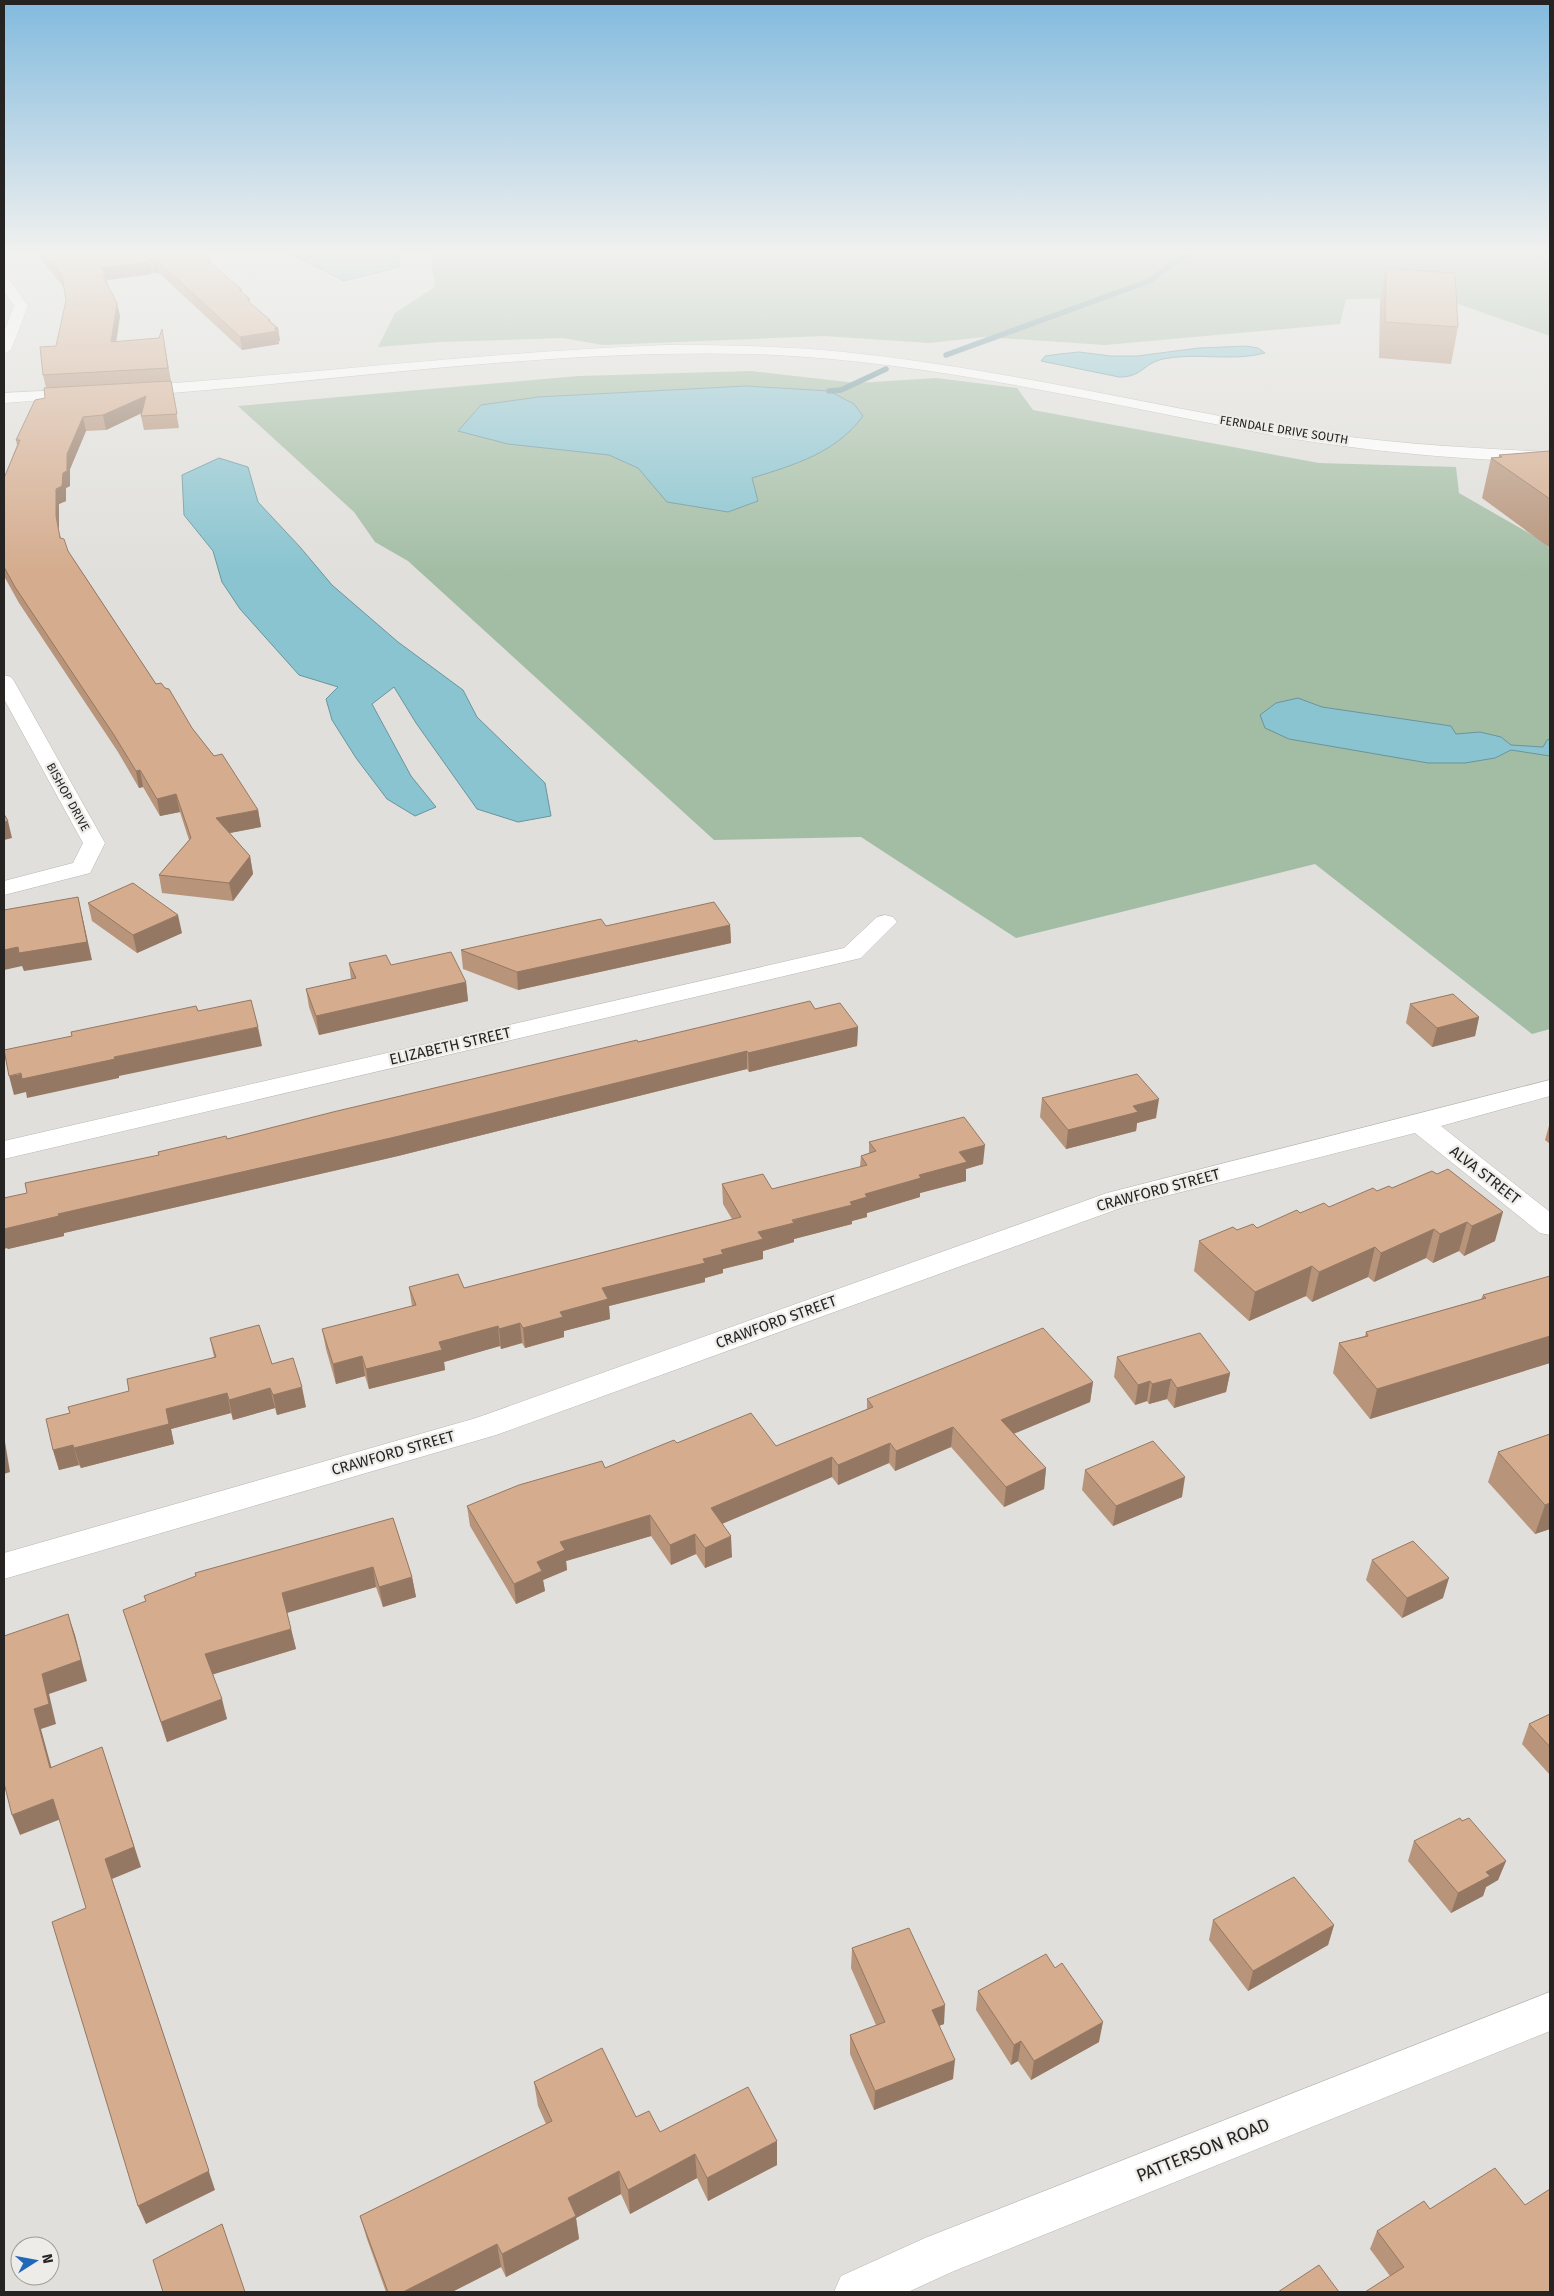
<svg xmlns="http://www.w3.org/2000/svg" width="1554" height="2296" font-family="'Fira Sans',sans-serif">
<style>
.green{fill:#a3bda4}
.water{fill:#89c4d0;stroke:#6b949c}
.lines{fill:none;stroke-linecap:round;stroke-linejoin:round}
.stream{stroke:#6b949c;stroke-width:5.5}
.minor-casing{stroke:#b8b6b3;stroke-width:1}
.major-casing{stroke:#b8b6b3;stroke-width:1}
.minor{fill:#fff;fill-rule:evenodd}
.major{fill:#fff;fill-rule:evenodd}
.rail-casing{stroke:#61605e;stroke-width:3}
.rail{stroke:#edece8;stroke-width:2;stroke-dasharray:6;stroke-linecap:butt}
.wall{fill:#b7947a}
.shaded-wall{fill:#957863}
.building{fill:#d5ac8e;stroke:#957863}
.labels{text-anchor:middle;stroke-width:4.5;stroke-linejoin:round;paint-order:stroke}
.far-street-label{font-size:12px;fill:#252423;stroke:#edece8}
.street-label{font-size:15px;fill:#252423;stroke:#edece8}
.near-street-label{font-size:18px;fill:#252423;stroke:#edece8}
</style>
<rect width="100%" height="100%" fill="#e0dfdb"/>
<g class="green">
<polygon points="430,250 1550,250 1550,336 1441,298 1346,299 1340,324 1105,345 984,337 929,343 824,336 603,345 563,338 439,342 378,347 395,313 435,287"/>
<polygon points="751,371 856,383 936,378 1017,388 1033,410 1319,463 1456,467 1459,493 1541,540 1550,549 1550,1029 1532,1034 1315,864 1016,938 861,837 714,840 408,561 375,542 354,512 238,406 578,376"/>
</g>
<g class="water">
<polygon points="297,250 400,250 399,267 344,281 291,254"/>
<path d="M1246,346l12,2 7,5c-33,9 -68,-1 -102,6 -21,5 -20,18 -44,18l-78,-16 4,-5 15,-2 19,-2 32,4h26l62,-8z"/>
<path d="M746,386l83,5 25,13 9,12c-27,37 -69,49 -111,62l6,23 -30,11 -61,-10 -29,-34 -29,-13 -101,-11 -50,-13 23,-26 57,-8z"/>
<polygon points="219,458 248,467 258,502 300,547 332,585 398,642 463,690 477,717 545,783 551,816 518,822 477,809 416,723 394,687 372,704 411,776 436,807 415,816 387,799 356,758 332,720 326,699 338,687 299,675 240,609 222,582 213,551 184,515 182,475"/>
<polygon points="1298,698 1322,707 1451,726 1456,734 1480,732 1501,737 1511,745 1543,747 1547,740 1550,739 1550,756 1511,750 1495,758 1465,763 1428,763 1289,739 1265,728 1260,715 1276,703"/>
</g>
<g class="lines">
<g class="stream">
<polyline points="946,355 1149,281 1192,250"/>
<polyline points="829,391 841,390 886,369"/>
</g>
<defs>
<g id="minor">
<polygon points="4,278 9,279 28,306 11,350 4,354 4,332 14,306 4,291"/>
<polygon points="4,675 11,677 14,681 105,843 90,873 4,895 4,881 73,863 83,843 4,699"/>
<polygon points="885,915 893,917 897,922 861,958 4,1159 4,1141 844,948 877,917"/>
<polygon points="1550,1080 1550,1096 1441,1126 1550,1212 1550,1235 1540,1233 1415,1133 1126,1206 496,1435 4,1579 4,1553 476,1418 1107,1193"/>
<polygon points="1550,1992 1550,2031 954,2271 908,2292 834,2292 841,2276 925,2238"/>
</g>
<g id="major">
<path d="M665,345c59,0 119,1 179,7 154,16 303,53 456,78 82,13 166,18 250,22v10c-87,-2 -176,-10 -262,-24 -177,-32 -355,-78 -536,-84 -207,-5 -412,27 -618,42l-5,-2 -3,-3 3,-3 5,-2c177,-12 353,-34 531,-41z"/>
<polygon points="81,389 86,391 89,394 86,397 4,403 4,393"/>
</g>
</defs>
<use href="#minor" class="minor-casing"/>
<use href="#major" class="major-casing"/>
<use href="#minor" class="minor"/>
<use href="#major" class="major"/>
<defs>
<polyline id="rail" points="1521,250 1550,260"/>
</defs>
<use href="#rail" class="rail-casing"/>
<use href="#rail" class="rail"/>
</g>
<g class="wall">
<polygon points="34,250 201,250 211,259 211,264 242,290 242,293 250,299 250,303 270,320 271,322 278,328 280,341 279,341 279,344 242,350 159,273 154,273 151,271 152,274 107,280 108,286 120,316 116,342 159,338 162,329 179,428 144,430 141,416 142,413 106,430 86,431 70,469 70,486 66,488 66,501 59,504 59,531 61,538 68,551 156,684 258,810 261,827 230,833 250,856 253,874 233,901 162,893 159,875 189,840 180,812 160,816 143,787 139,788 118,752 19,603 4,576 4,478 17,445 16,440 45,398 46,388 43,375 56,346 66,300 64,288"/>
<polygon points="1386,268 1458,327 1451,364 1379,358 1380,303"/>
<polygon points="1550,451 1550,548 1482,498 1491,458 1499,457 1499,455"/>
<polygon points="88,903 182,933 137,953 92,921"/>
<polygon points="730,925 731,943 518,990 463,969 461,950 606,926"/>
<polygon points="349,963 391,965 466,982 468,1001 319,1035 309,1007 306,989 351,979"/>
<polygon points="1410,1004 1479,1017 1475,1036 1432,1047 1406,1023"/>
<polygon points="815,1009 858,1027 857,1046 749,1072 747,1069 398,1156 64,1233 64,1236 8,1249 7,1248 27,1193 159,1155 638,1042"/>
<polygon points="1042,1098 1156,1118 1137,1123 1136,1131 1066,1149 1040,1117"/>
<polygon points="1550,1122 1550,1144 1545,1140"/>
<polygon points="869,1142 983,1164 966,1169 966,1181 920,1193 920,1197 867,1213 867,1217 852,1221 852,1224 794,1239 794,1242 763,1251 763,1259 723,1269 723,1273 705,1278 705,1282 609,1306 610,1319 564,1331 564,1337 525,1348 522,1343 501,1349 500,1346 444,1362 445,1370 369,1389 365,1376 336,1384 326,1349 322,1329 412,1306 409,1287 464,1288 732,1219 723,1204 722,1184 772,1189 860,1167 861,1156 869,1153"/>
<polygon points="1432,1171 1495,1241 1464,1256 1459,1251 1433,1263 1426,1258 1374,1282 1368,1277 1312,1302 1306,1296 1249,1321 1194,1271 1199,1241 1237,1230 1257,1228 1300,1213 1329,1207 1377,1191 1392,1188"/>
<polygon points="1550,1276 1550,1363 1370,1419 1333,1373 1339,1343 1365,1336 1366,1332 1481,1299 1483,1295"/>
<polygon points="210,1338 272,1364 306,1407 277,1415 275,1408 233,1420 231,1413 171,1429 174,1444 81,1468 79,1465 59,1470 53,1450 70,1413 129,1391 214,1357"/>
<polygon points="1117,1357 1230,1373 1226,1392 1174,1408 1167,1399 1149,1404 1147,1401 1135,1405 1114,1377"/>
<polygon points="1093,1382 1090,1402 1014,1433 1046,1468 1044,1489 1004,1507 951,1447 895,1471 889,1463 838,1485 832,1477 722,1524 732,1557 705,1568 696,1554 671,1565 651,1536 566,1561 567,1570 543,1580 545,1591 516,1604 470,1526 467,1506 605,1468 677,1443 776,1446 867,1409 867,1399"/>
<polygon points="1550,1434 1550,1529 1535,1534 1488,1482 1498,1452"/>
<polygon points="1085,1470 1182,1497 1113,1526 1082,1490"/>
<polygon points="393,1518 412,1577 416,1597 383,1607 376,1587 287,1613 296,1649 213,1674 227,1719 167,1742 123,1610"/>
<polygon points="1372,1560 1443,1598 1402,1618 1366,1580"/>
<polygon points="1550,1714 1550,1775 1522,1744 1529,1724"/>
<polygon points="1462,1821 1506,1861 1498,1880 1486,1887 1483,1896 1451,1913 1408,1861 1414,1841"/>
<polygon points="1213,1920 1334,1925 1328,1945 1248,1991 1209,1940"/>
<polygon points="852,1948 944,2024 939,2026 953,2079 874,2110 850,2054 850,2035 876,2025 851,1968"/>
<polygon points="978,1991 1099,2042 1031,2080 1018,2061 1011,2065 976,2010"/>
<polygon points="534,2082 636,2117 660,2132 777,2165 708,2201 697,2178 630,2214 621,2194 576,2218 579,2239 506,2277 501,2267 452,2292 386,2292 367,2239 360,2216 546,2124 538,2106"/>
<polygon points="1525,2205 1550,2292 1390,2276 1370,2249 1377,2231 1430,2209"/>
</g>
<g class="shaded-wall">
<polygon points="157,260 159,273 154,273 152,261"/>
<polygon points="150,262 152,274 107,280 108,288 105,288 101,268"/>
<polygon points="117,303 120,316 114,356 111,342"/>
<polygon points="268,320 270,320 272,332 274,328 278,328 280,341 279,341 279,344 242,350 240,337"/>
<polygon points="146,396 148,410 106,430 103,415"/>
<polygon points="83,417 86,431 70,469 70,486 66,488 66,501 59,504 59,531 56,516 56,489 63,473 67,454"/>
<polygon points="140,770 143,787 139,788 136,771"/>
<polygon points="176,794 180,812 160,816 157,799"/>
<polygon points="258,810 261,827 219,835 216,818"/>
<polygon points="8,821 12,838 4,840 4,822"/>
<polygon points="250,856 253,874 233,901 229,883"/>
<polygon points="78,897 92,960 24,971 22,966 4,970 4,950"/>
<polygon points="178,915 182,933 137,953 133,935"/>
<polygon points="730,925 731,943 518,990 517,972"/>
<polygon points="466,982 468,1001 319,1035 316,1016"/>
<polygon points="1479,1017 1475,1036 1432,1047 1437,1028"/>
<polygon points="258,1027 262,1046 119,1076 119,1078 27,1098 26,1092 14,1095 9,1076 114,1057"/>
<polygon points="858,1027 857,1046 749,1072 748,1053"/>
<polygon points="747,1051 747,1069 398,1156 64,1233 64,1236 8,1249 7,1248 4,1249 4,1229 58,1214"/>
<polygon points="1159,1099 1156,1118 1137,1123 1136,1131 1066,1149 1068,1130 1133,1106"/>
<polygon points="985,1145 983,1164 966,1169 966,1181 920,1193 920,1197 867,1213 867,1217 852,1221 852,1224 794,1239 794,1242 763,1251 763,1259 723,1269 723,1273 705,1278 705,1282 609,1306 610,1319 564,1331 564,1337 525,1348 523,1328 560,1312 602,1288 703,1259 758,1232 850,1202 865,1194 919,1175 959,1152"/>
<polygon points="1503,1212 1495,1241 1464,1256 1472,1226"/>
<polygon points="1467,1222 1459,1251 1433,1263 1440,1234"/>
<polygon points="1434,1229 1426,1258 1374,1282 1381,1253"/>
<polygon points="1375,1247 1368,1277 1312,1302 1319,1272"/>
<polygon points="1312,1266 1306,1296 1249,1321 1255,1292"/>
<polygon points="520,1323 522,1343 501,1349 499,1329"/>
<polygon points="498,1326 500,1346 444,1362 445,1370 369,1389 366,1369 439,1342"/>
<polygon points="1550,1336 1550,1363 1370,1419 1377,1389"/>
<polygon points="362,1356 365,1376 336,1384 333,1364"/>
<polygon points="1230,1373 1226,1392 1174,1408 1177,1388"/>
<polygon points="1171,1379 1167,1399 1149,1404 1152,1384"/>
<polygon points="1150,1381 1147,1401 1135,1405 1138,1385"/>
<polygon points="1093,1382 1090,1402 999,1440 1001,1420"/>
<polygon points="302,1387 306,1407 277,1415 273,1395"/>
<polygon points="270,1388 275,1408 233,1420 229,1400"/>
<polygon points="227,1393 231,1413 171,1429 174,1444 81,1468 74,1448 166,1409"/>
<polygon points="953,1427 951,1447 895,1471 896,1451"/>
<polygon points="4,1436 10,1472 4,1474"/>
<polygon points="890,1443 889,1463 838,1485 838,1465"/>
<polygon points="73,1445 79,1465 59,1470 53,1450"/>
<polygon points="832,1457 832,1477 712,1528 711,1508"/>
<polygon points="1046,1468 1044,1489 1004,1507 1006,1487"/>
<polygon points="1185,1477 1182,1497 1113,1526 1116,1506"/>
<polygon points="1550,1503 1550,1529 1535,1534 1545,1505"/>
<polygon points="650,1515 651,1536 566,1561 567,1570 543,1580 545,1591 516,1604 514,1584 537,1562 560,1542"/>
<polygon points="695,1534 696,1554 671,1565 670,1545"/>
<polygon points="731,1536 732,1557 705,1568 705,1548"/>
<polygon points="373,1567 376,1587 286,1613 282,1593"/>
<polygon points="412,1577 416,1597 383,1607 379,1587"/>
<polygon points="1449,1578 1443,1598 1402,1618 1407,1598"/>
<polygon points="68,1614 75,1635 87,1681 49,1694 56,1724 41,1729 57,1788 50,1768 34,1709 42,1674"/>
<polygon points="291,1629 296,1649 211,1675 205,1654"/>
<polygon points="222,1699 227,1719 167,1742 161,1722"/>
<polygon points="102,1747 141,1867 112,1879 215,2190 146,2224 138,2206 105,1859"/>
<polygon points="53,1799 61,1819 20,1835 12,1815"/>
<polygon points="1506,1861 1498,1880 1486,1887 1483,1896 1451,1913 1458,1893 1486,1872"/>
<polygon points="1334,1925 1328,1945 1248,1991 1253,1971"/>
<polygon points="945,2005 944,2024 930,2029 932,2010"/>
<polygon points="1103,2022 1099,2042 1031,2080 1034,2061"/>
<polygon points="1021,2041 1018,2061 1011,2065 1014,2045"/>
<polygon points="955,2060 953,2079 874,2110 875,2091"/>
<polygon points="777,2141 777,2165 708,2201 707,2178"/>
<polygon points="695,2154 697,2178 630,2214 628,2190"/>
<polygon points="619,2171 621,2194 576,2218 579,2239 506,2277 502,2254 568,2198"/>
<polygon points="497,2244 501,2267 452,2292 403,2292"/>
</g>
<g class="building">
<polygon points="41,250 201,250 211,259 207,260 242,290 239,290 250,299 247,300 270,320 268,320 278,328 274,328 277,331 240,337 157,260 152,261 149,258 150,262 101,268 106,275 103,276 117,303 111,342 159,338 162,329 168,368 43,375 40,347 56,346 66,300 62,276"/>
<polygon points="1386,268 1455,273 1458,327 1385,322"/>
<polygon points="171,381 177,414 141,416 146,396 103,415 83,417 67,454 67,471 63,473 62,486 56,489 56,516 60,538 64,539 68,551 156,684 161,683 165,688 169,689 192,728 214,756 222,754 258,810 216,818 250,856 229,883 159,875 191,838 176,794 157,799 140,770 136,771 114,735 15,587 4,567 4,478 20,440 16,440 35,400 45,398 44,388"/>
<polygon points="1550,451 1550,499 1491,458 1502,457 1499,455"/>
<polygon points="4,814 8,821 4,822"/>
<polygon points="133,883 178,915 133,935 88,903"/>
<polygon points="78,897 87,942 19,953 18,947 4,950 4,910"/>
<polygon points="714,902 730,925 517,972 461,950 601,919 606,926"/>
<polygon points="451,952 466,982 316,1016 306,989 356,978 349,963 386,955 391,965"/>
<polygon points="1453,994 1479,1017 1437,1028 1410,1004"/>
<polygon points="251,1000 258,1027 114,1057 115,1059 22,1079 21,1073 9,1076 4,1050 72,1036 71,1032 196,1006 198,1011"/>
<polygon points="810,1001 815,1009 840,1003 858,1027 748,1053 747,1051 395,1137 58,1214 59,1216 4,1229 4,1198 27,1193 25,1183 159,1155 158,1152 226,1136 227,1139 333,1112 637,1040 638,1042"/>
<polygon points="1137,1074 1159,1099 1133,1106 1138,1112 1068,1130 1042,1098"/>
<polygon points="964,1117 985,1145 959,1152 967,1162 919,1175 921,1178 865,1194 867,1197 850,1202 852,1205 792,1220 794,1223 758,1232 763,1239 721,1250 723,1254 703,1259 705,1263 602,1288 608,1299 560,1312 563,1317 523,1328 520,1323 499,1329 498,1326 439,1342 442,1350 366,1369 362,1356 333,1364 322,1329 416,1305 409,1287 458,1274 464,1288 741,1217 722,1184 763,1174 772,1189 867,1165 861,1156 876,1151 869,1142"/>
<polygon points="1448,1169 1503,1212 1472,1226 1467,1222 1440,1234 1434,1229 1381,1253 1375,1247 1319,1272 1312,1266 1255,1292 1199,1241 1233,1227 1237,1230 1253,1224 1257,1228 1297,1210 1300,1213 1324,1203 1329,1207 1373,1188 1377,1191 1389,1186 1392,1188 1432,1171 1437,1174"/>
<polygon points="1550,1276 1550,1336 1377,1389 1339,1343 1368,1336 1366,1332 1486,1298 1483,1295"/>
<polygon points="259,1325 272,1364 293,1358 302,1387 273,1395 270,1388 229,1400 227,1393 166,1409 169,1424 74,1448 73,1445 53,1450 46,1419 70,1413 68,1407 129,1391 127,1379 216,1357 210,1338"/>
<polygon points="1043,1328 1093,1382 1001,1420 1046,1468 1006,1487 953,1427 896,1451 890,1443 838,1465 832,1457 711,1508 731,1536 705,1548 695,1534 670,1545 650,1515 560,1542 565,1550 537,1562 542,1571 514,1584 467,1506 519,1485 602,1461 605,1468 674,1440 677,1443 751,1413 776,1446 873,1407 867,1399"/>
<polygon points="1200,1333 1230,1373 1177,1388 1171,1379 1152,1384 1150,1381 1138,1385 1117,1357"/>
<polygon points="1550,1434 1550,1503 1545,1505 1498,1452"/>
<polygon points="1153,1441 1185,1477 1116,1506 1085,1470"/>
<polygon points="393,1518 412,1577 379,1587 373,1567 282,1593 291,1629 205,1654 222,1699 161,1722 123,1610 146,1601 144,1596 196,1576 195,1573"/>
<polygon points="1413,1541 1449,1578 1407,1598 1372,1560"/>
<polygon points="68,1614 81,1660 42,1674 49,1704 34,1709 50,1768 102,1747 134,1847 105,1859 209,2171 138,2206 52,1922 86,1908 53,1799 12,1815 4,1783 4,1636"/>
<polygon points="1550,1714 1550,1747 1529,1724"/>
<polygon points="1460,1818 1462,1821 1469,1818 1506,1861 1486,1872 1490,1876 1458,1893 1414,1841"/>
<polygon points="1294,1877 1334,1925 1253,1971 1213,1920"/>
<polygon points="909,1928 945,2005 932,2010 955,2060 875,2091 850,2035 885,2022 852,1948"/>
<polygon points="1046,1954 1055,1968 1062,1963 1103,2022 1034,2061 1021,2041 1014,2045 978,1991"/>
<polygon points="602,2048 636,2117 649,2111 660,2132 748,2087 777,2141 707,2178 695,2154 628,2190 619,2171 568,2198 576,2216 502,2254 497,2244 403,2292 388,2292 360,2216 552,2121 534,2082"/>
<polygon points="1495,2168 1525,2205 1550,2189 1550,2292 1365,2292 1404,2267 1377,2231 1424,2201 1430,2209"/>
<polygon points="222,2224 245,2292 163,2292 153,2260"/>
<polygon points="1319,2265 1339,2292 1278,2292"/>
</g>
<linearGradient id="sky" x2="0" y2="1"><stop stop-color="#82bade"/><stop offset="0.44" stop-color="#f1f1ef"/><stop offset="1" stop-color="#f1f1ef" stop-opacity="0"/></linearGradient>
<rect width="1554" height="572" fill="url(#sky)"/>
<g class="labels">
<g class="far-street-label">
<text transform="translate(1284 430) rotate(9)" y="4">FERNDALE DRIVE SOUTH</text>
<text transform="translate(68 797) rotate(61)" y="4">BISHOP DRIVE</text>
</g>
<g class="street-label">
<text transform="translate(450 1046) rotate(-13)" y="5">ELIZABETH STREET</text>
<text transform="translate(1485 1175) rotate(38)" y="5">ALVA STREET</text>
<text transform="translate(1158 1190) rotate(-15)" y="5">CRAWFORD STREET</text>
<text transform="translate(776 1322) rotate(-20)" y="5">CRAWFORD STREET</text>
<text transform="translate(393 1453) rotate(-16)" y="5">CRAWFORD STREET</text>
</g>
<g class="near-street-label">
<text transform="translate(1203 2150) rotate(-22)" y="6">PATTERSON ROAD</text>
</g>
</g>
<rect width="1554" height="2296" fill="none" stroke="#252423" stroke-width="10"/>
<g transform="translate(35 2261) rotate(79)"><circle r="24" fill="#edece8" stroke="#9d9c99"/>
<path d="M0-4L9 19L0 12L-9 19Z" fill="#2268b8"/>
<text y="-8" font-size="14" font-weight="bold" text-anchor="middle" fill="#252423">N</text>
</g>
</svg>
